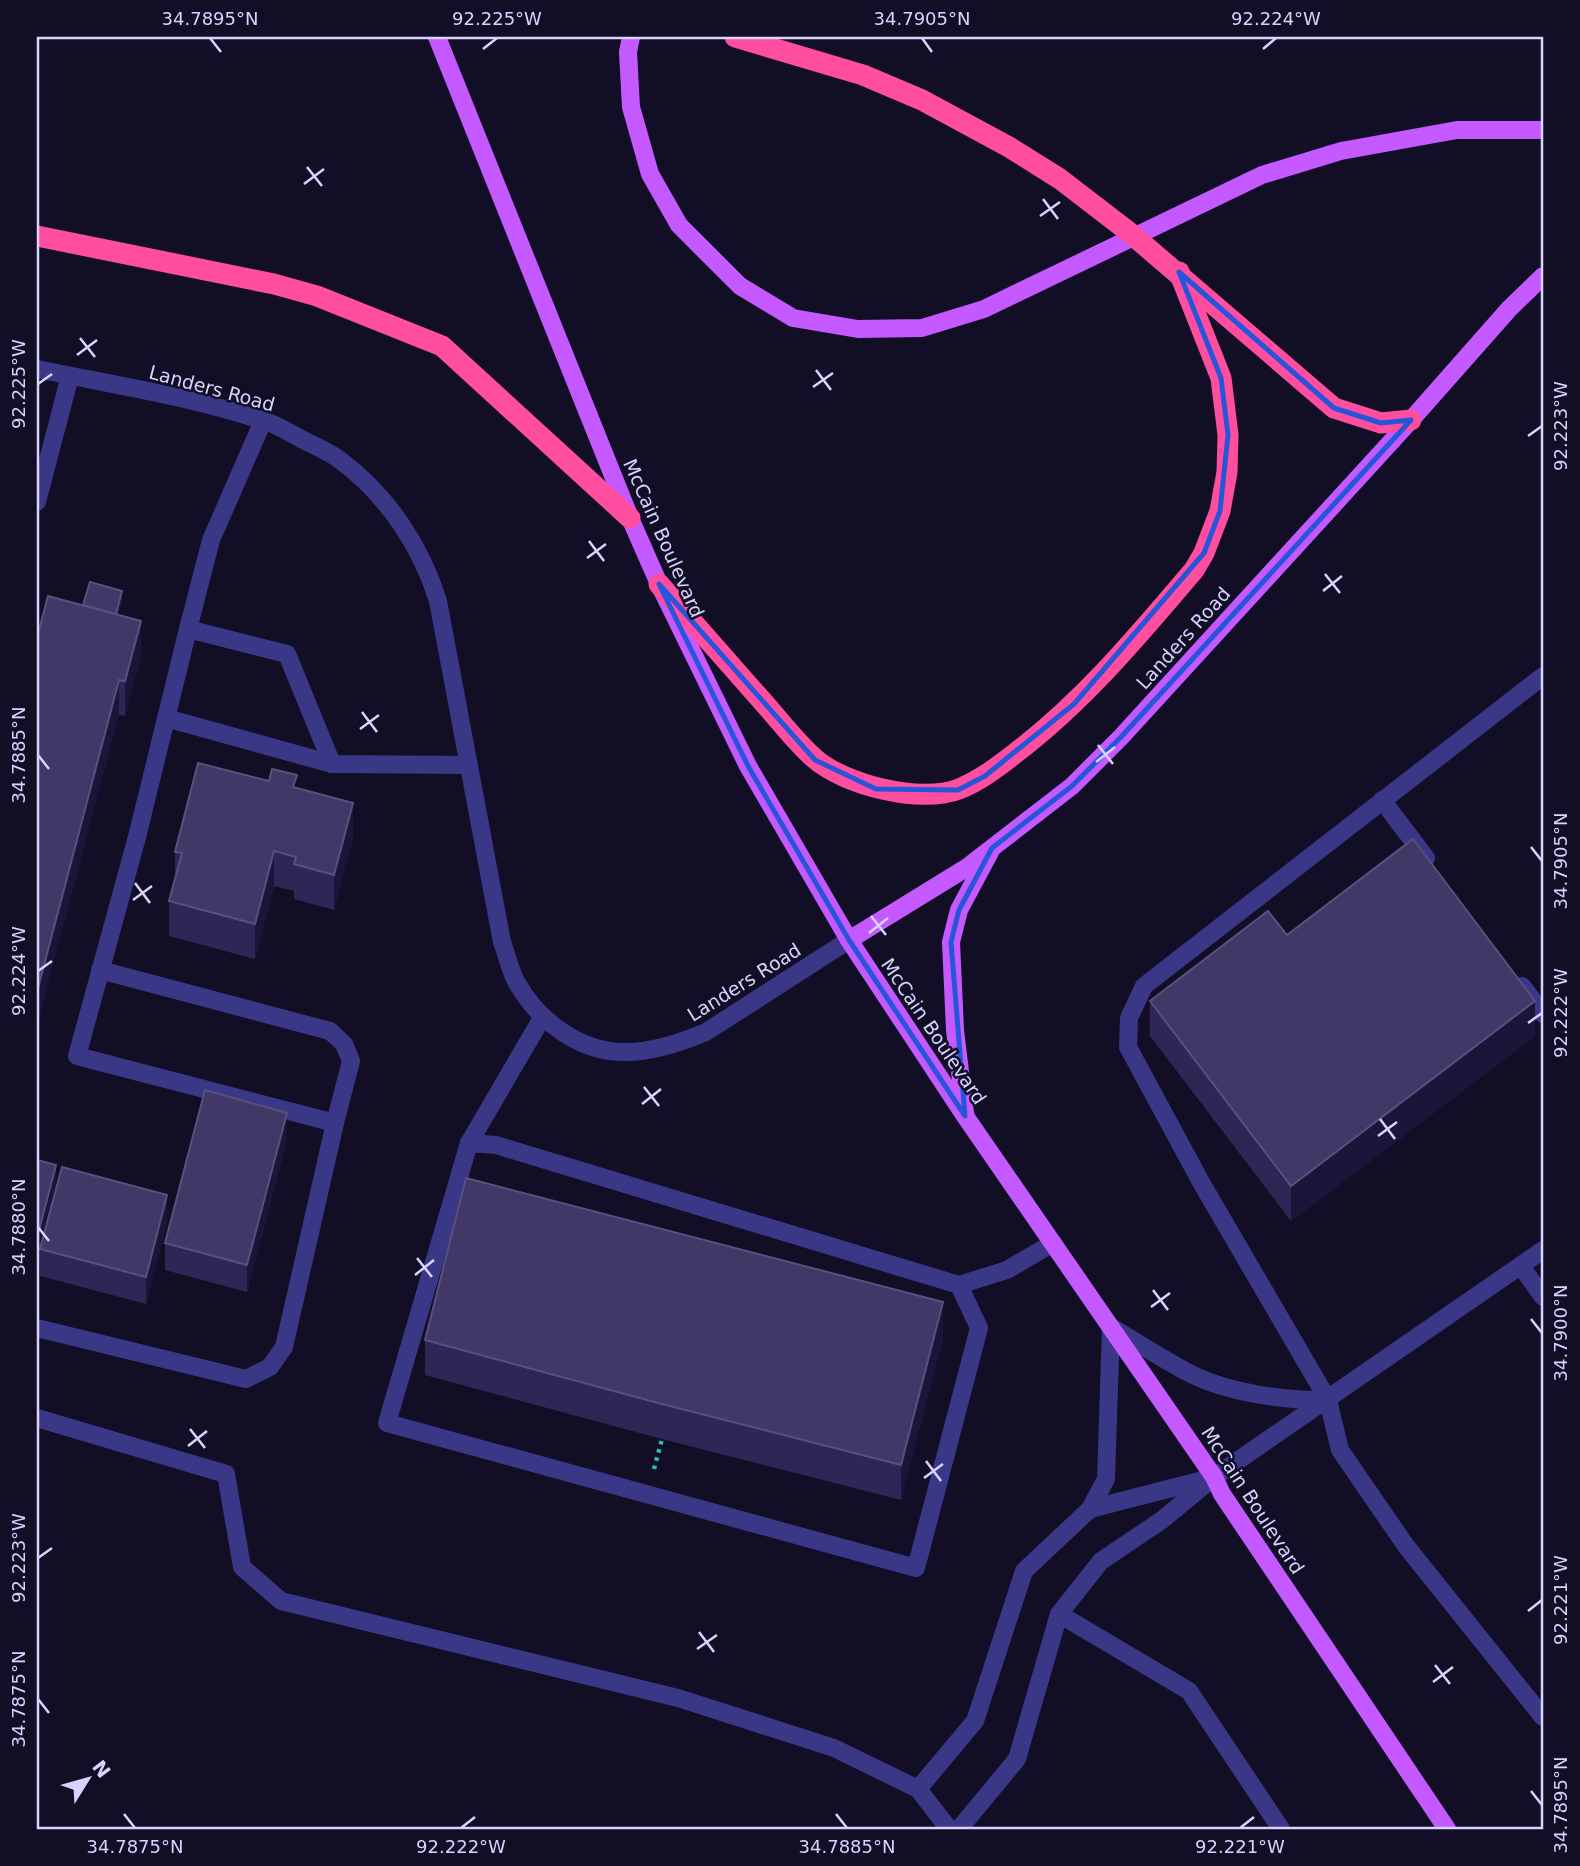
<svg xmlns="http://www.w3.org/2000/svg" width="1580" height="1866" font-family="'DejaVu Sans',sans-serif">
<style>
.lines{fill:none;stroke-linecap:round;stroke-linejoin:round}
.path{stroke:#29bcb6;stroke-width:4.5;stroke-dasharray:3.5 5;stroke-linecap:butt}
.minor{stroke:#3b3787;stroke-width:18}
.major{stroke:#c459ff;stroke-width:18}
.highway{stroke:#ff4d9f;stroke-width:21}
.wall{fill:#302655}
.shaded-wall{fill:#1c153a}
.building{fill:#423867;stroke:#59507f;stroke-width:2}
.marked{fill:none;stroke:#2655da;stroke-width:5;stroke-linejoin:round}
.ticks{fill:none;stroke:#d8d2ff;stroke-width:2.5}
.labels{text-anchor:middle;stroke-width:5;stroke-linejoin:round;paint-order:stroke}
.street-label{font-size:19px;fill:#d8d2ff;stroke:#120e26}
.neatline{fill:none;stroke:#d8d2ff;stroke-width:2.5}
.ticks-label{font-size:18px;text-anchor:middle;fill:#d8d2ff}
</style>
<rect width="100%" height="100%" fill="#120e26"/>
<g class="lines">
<polyline class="path" points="654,1469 662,1439"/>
<g class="minor">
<path d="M37,369c77,16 158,28 233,54 11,4 22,11 33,17 12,6 26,12 37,20 47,35 81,86 98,141l64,341c5,13 8,29 15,41 21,37 61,68 105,69 29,1 58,-9 84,-20l143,-92"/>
<polyline points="263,421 211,540 188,629 287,654 332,764 469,765"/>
<polyline points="37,502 70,376"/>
<polyline points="1543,676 1144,986 1129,1018 1128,1047 1202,1184 1328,1400 1340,1450 1406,1546 1543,1717"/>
<polyline points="166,718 332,764"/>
<polyline points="1382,800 1426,858"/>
<polyline points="100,970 330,1031 344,1044 351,1061 335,1123"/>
<polyline points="1522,986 1543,1014"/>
<polyline points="469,1143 542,1018"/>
<polyline points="1521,1266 1543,1297"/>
<polyline points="959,1285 979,1328 916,1568 387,1423 469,1143 496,1145 959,1285 1007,1270 1053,1243"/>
<polyline points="37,1328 246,1379 270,1367 284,1347 335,1123 77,1056 137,837 188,629"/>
<polyline points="37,1418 226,1474 242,1567 281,1601 678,1698 834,1748 918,1789 949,1829"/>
<polyline points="1090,1509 1207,1479"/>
<polyline points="1059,1614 1189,1691 1281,1829"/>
<path d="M918,1789l57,-68 49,-150 66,-62 16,-30 5,-152c27,16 53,33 80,47 38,19 95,27 137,26"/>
<polyline points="959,1829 1017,1759 1059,1614 1101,1561 1162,1520 1214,1477 1543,1250"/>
</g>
<g class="major">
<polyline points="437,37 630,518 659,584 748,766 849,940 965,1116 1214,1477 1222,1494 1447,1829"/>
<polyline points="631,37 628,52 631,107 650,174 679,225 740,286 793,318 858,329 922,328 984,309 1262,175 1341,151 1457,130 1543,130"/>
<polyline points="849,940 966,868 1072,786 1121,737 1411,420 1509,309 1543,276"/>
<polyline points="965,1113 955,1030 951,942 959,910 990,852"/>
</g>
<g class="highway">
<polyline points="735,37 863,75 922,100 1009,147 1060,179 1129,232 1334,408 1381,423 1411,420"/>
<polyline points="37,236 274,284 317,296 442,346 630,518"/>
<path d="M659,584c35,40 70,79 105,119 16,18 32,39 50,55 30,27 107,46 145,31 20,-8 37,-21 54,-34 70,-53 125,-119 181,-185l10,-17 16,-42 7,-39 1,-37 -7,-57 -42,-106"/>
</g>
</g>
<g class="wall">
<polygon points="122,600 118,615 141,655 125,716 119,715 83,605"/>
<polygon points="297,788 353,838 334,910 294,899 294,891 274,886 255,959 169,936 169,901 175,877 175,852"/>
<polygon points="1287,935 1535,1036 1291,1221 1150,1036 1150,1001"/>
<polygon points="287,1139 247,1292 165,1270 165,1243"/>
<polygon points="37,1160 56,1191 167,1222 146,1304 40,1276"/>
<polygon points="943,1337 901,1500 662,1439 425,1375 425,1340"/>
</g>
<g class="shaded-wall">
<polygon points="122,591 122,600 109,647 109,638"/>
<polygon points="141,621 141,655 125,716 125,681"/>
<polygon points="119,680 119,715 37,1027 37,992"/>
<polygon points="353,803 353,838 334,910 334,875"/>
<polygon points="274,851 274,886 255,959 255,924"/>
<polygon points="1535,1001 1535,1036 1291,1221 1291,1186"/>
<polygon points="287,1113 287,1139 247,1292 247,1265"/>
<polygon points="56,1165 56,1192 40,1249 37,1265 37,1238"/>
<polygon points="167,1195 167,1222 146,1304 146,1277"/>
<polygon points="943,1302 943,1337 901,1500 901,1465"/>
</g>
<g class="building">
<polygon points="90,582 122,591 116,614 83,605"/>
<polygon points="48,596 141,621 125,681 119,680 37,992 37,638"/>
<polygon points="198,763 269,781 272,769 297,775 293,787 353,803 334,875 294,864 296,857 274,851 255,924 169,901 182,853 175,852"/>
<polygon points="1413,839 1535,1001 1291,1186 1150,1001 1268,911 1287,935"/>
<polygon points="205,1090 287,1113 247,1265 165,1243"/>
<polygon points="37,1160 56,1165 37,1238"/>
<polygon points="62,1167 167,1195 146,1277 40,1249"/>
<polygon points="466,1178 943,1302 901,1465 662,1404 425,1340"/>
</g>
<path class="marked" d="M1179,272l155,136 47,15 30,-3 -290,317 -49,49 -80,62 -33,62 -8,32 14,174 -116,-176 -101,-174 -89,-182 156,176 61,29 82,1 27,-14 89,-72 130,-151 16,-42 8,-76 -7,-57z"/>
<path class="ticks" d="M210,38l11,14M922,38l10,14M483,49l14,-11M1263,49l13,-11M307,167l15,19M304,184l20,-15M1043,199l15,20M1040,216l20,-14M80,338l15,19M77,355l20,-15M816,370l15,20M38,384l14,-10M813,387l20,-14M1528,436l14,-10M589,541l15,20M587,558l19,-14M1325,574l15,19M1323,591l19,-15M362,712l15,20M360,729l19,-14M1098,745l15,19M38,755l11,14M1096,762l19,-15M1531,847l11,14M135,883l15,20M133,900l19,-14M871,916l15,19M869,933l19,-15M38,971l14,-10M1528,1023l14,-10M644,1087l15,19M642,1104l19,-15M1380,1119l15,20M1378,1136l19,-14M38,1227l11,14M417,1258l15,19M415,1275l19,-15M1153,1290l15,20M1151,1307l19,-14M1531,1319l11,14M190,1429l15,19M188,1446l19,-15M926,1461l15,20M924,1478l19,-14M38,1558l14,-10M1528,1611l14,-11M699,1632l15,20M697,1649l20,-14M1435,1665l15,19M1433,1682l20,-15M38,1699l11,14M1531,1791l11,14M124,1814l11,14M836,1814l11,14M461,1828l14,-11M1240,1828l14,-11"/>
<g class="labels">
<g class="street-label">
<text transform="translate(212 388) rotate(15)" y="7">Landers Road</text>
<text transform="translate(664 538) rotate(66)" y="7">McCain Boulevard</text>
<text transform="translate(1183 638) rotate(-48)" y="7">Landers Road</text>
<text transform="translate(744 982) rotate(-32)" y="7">Landers Road</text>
<text transform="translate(934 1031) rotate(56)" y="7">McCain Boulevard</text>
<text transform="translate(1253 1500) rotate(57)" y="7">McCain Boulevard</text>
</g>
</g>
<rect width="1580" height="1866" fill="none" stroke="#120e26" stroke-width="77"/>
<g transform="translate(88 1779) rotate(53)" stroke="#120e26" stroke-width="5" paint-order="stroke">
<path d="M0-5L12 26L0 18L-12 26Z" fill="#d8d2ff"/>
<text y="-10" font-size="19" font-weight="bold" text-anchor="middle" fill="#d8d2ff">N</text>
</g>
<rect x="38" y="38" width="1504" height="1790" class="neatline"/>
<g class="ticks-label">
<text x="210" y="25">34.7895°N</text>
<text x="497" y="25">92.225°W</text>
<text x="922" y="25">34.7905°N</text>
<text x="1276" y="25">92.224°W</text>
<text transform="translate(19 384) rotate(-90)" y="6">92.225°W</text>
<text transform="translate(1561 426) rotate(-90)" y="6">92.223°W</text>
<text transform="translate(19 755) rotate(-90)" y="6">34.7885°N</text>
<text transform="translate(1561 861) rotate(-90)" y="6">34.7905°N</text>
<text transform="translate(19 971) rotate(-90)" y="6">92.224°W</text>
<text transform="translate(1561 1013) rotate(-90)" y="6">92.222°W</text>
<text transform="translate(19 1227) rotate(-90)" y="6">34.7880°N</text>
<text transform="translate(1561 1333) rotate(-90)" y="6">34.7900°N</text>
<text transform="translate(19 1558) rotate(-90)" y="6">92.223°W</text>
<text transform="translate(1561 1600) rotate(-90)" y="6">92.221°W</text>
<text transform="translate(19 1699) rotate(-90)" y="6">34.7875°N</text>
<text transform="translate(1561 1805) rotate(-90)" y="6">34.7895°N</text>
<text x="135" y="1853">34.7875°N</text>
<text x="461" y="1853">92.222°W</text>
<text x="847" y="1853">34.7885°N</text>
<text x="1240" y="1853">92.221°W</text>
</g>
</svg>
